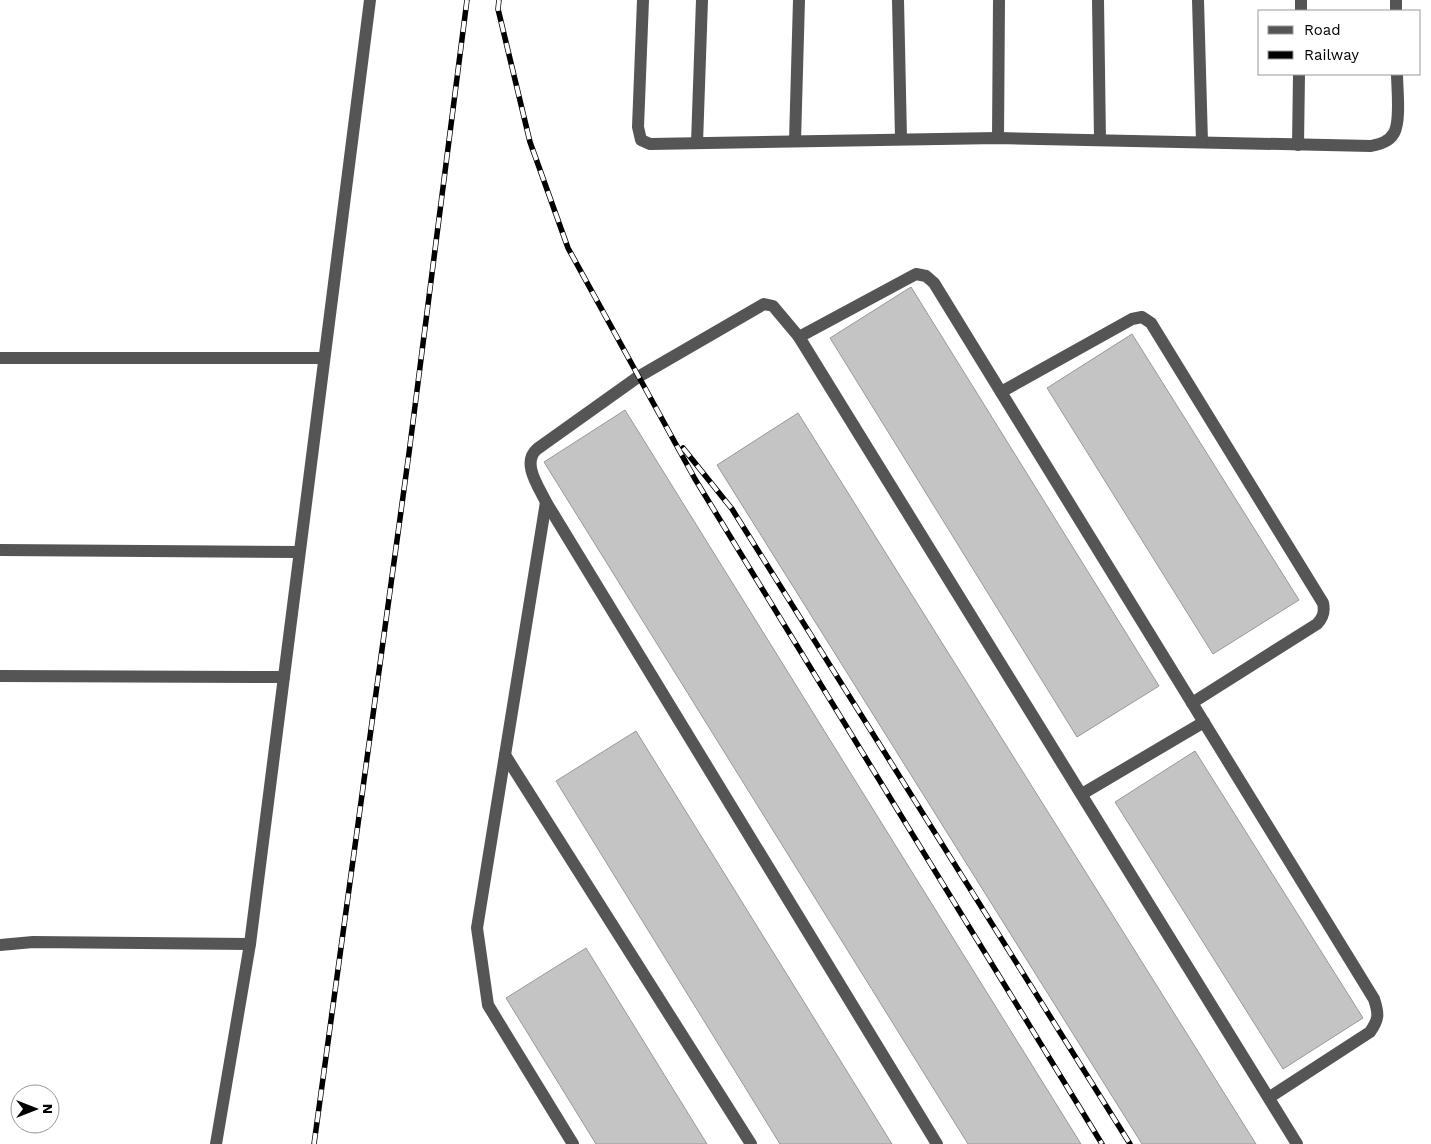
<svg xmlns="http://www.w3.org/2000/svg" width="1431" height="1144" font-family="'Work Sans',sans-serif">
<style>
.building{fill:#c4c4c4;stroke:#999}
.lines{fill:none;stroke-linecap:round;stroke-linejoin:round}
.minor{stroke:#555;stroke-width:12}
.rail-casing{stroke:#000;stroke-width:5.5}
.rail{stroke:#fff;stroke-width:4;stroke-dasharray:11;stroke-linecap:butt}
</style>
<rect width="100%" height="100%" fill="#fff"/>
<g class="building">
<polygon points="911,287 1159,686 1077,737 830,338"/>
<polygon points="1132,334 1299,600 1213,654 1047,388"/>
<polygon points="625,410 1081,1144 968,1144 544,462"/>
<polygon points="798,413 1256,1144 1142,1144 717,465"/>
<polygon points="636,731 892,1144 780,1144 556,781"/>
<polygon points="1195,751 1363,1018 1283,1069 1115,802"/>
<polygon points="586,948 707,1144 596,1144 506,998"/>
</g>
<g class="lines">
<g class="minor">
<path d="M643,0l-5,127 3,13 9,4 348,-6 373,8c9,-2 18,-4 23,-13 7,-12 3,-45 3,-59"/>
<polyline points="898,0 901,138"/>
<polyline points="1098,0 1100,140"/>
<polyline points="1198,0 1202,142"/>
<polyline points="1396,0 1396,11"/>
<polyline points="1301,11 1301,0"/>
<polyline points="998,138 999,0"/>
<polyline points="795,141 799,0"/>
<polyline points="697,143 702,0"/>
<polyline points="1298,145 1299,74"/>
<path d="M799,337l117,-63 10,2 8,7 440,716c5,15 5,20 -4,33l-100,65"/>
<polyline points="0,358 324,358"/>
<path d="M1001,392l131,-73 10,-2 9,6 172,280c2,9 0,15 -6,21l-125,79"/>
<polyline points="546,502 477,928 488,1005 573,1144"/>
<polyline points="0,550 299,552"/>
<polyline points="0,676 284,677"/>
<polyline points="505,755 751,1144"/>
<polyline points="1082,794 1204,722"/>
<polyline points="0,945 33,942 250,944"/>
<polyline points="216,1144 250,944 370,0"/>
<path d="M937,1144l-391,-642c-7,-15 -25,-39 -9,-53l101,-72 126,-73 9,2 26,31 498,807"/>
</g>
<defs>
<g id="rail">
<polyline points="499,0 498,9 530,142 568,248 695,479 1102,1144"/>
<polyline points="683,448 732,509 1130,1144"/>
<polyline points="314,1144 409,453 467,0"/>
</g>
</defs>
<use href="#rail" class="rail-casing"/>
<use href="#rail" class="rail"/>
</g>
<rect x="1258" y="10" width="162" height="65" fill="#ffffff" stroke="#999999"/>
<rect x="1268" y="26" width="25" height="8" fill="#555555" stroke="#999999"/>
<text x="1304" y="35" font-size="15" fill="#000000">Road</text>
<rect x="1268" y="51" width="25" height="8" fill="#000000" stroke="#999999"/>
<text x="1304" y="60" font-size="15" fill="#000000">Railway</text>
<g transform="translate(35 1109) rotate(90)"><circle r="24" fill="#ffffff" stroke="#999999"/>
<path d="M0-4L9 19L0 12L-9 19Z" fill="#000000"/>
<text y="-8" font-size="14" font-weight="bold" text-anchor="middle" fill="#000000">N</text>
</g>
</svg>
